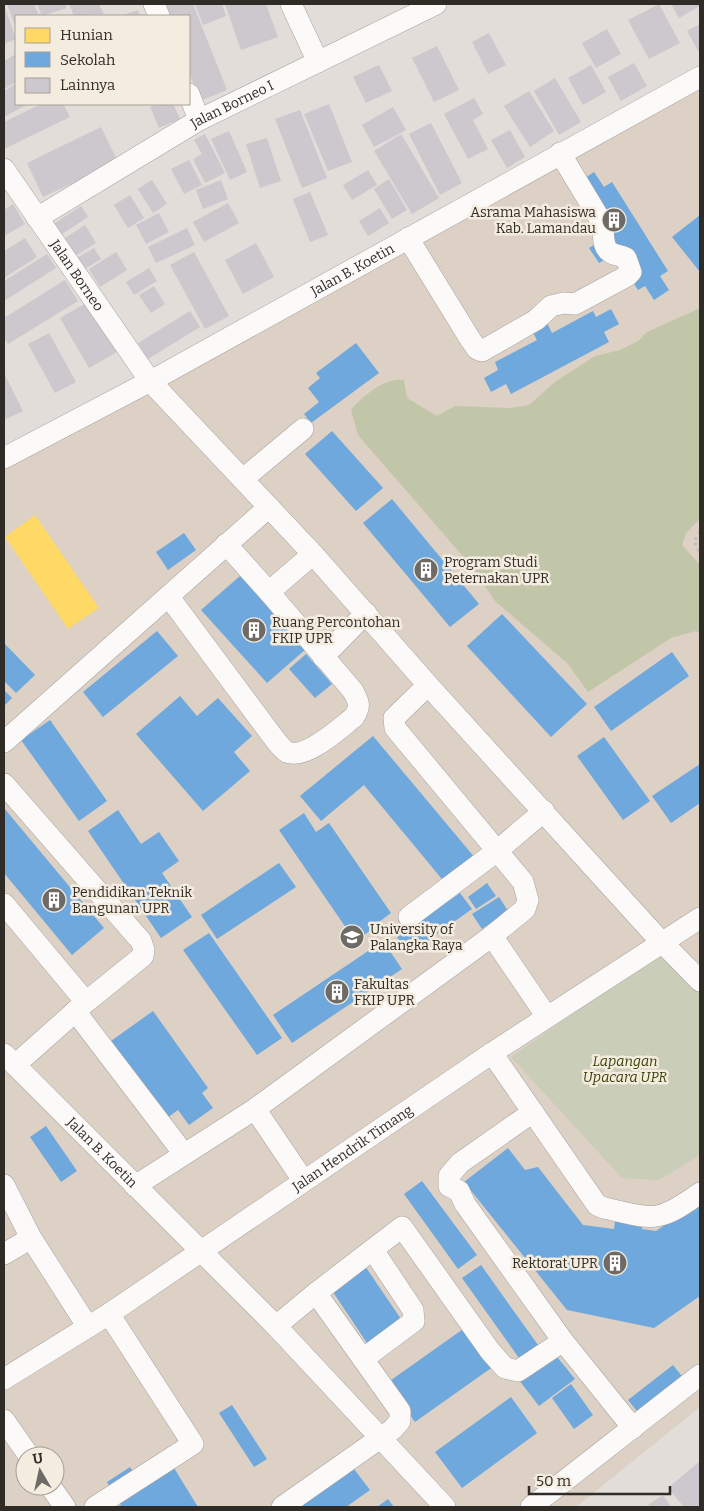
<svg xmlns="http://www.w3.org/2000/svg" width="704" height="1511" font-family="Bitter,serif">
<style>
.education{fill:#ddd0c5;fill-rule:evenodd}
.green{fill:#cacdb8}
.forest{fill:#c2c6a8}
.homes{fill:#ffd966}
.schools{fill:#6fa8dc}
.building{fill:#cdc8ce}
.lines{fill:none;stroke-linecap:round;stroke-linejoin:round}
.minor-casing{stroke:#a7a39f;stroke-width:22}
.path{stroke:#c1bebc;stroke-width:3;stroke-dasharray:2.5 4;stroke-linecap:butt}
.minor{stroke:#fbfaf9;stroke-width:21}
.labels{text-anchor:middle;stroke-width:5;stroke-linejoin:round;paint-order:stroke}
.street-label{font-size:14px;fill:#2f2c27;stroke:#f5ece0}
.poi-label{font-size:14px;fill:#2f2c27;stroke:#f5ece0;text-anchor:start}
.park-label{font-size:14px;font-style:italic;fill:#374205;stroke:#f5ece0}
</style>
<rect width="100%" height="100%" fill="#e2ddd8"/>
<path class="education" d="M700,89v1318l-124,100h-572v-1040zM25,1456h30v30h-30z"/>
<polygon class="green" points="666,949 700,988 700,1155 659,1180 622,1178 511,1057"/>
<path class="forest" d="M698,309l2,1v209l-14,14 -4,12 18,20v69l-4,-3 -25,7 -83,54 -21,-29 -72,-62 -22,-33 -115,-133 -7,-25c13,-15 33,-32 53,-30l3,18 30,18 18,-10 54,2 20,-3 26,-23 40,-26 25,-6 18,-9 9,-9z"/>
<polygon class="homes" points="35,515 99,608 68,629 5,537"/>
<g class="schools">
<polygon points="594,172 604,187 612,182 668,271 660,276 669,290 654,300 645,286 638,290 615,254 599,263 589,248 604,238 579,182"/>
<polygon points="700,215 700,272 672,237"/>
<polygon points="611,309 619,324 604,332 609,342 511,394 506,384 491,392 484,378 498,370 495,362 537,340 529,325 544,317 552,333 593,311 596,317"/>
<polygon points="356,343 379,373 311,423 304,414 319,402 308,388 320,378 316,373"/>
<polygon points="332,431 383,488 356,511 305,454"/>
<polygon points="392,499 479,604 450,627 363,523"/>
<polygon points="184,533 196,550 168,570 156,552"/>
<polygon points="240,576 306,649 267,683 201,610"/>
<polygon points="502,614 587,704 551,737 467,646"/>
<polygon points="157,631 178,656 103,717 83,692"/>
<polygon points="4,643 35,675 16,693 4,681"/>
<polygon points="672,652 689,676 611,731 594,707"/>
<polygon points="306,654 332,684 315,698 289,669"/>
<polygon points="4,690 12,698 4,706"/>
<polygon points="180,696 197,716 218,698 252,736 234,752 250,771 203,811 136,734"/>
<polygon points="50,720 107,801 79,821 21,740"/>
<polygon points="373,736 476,859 446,884 364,785 321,821 300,796"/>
<polygon points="604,737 650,801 623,820 577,756"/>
<polygon points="700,764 700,803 671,823 652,796"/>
<polygon points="4,808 104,928 72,955 4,873"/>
<polygon points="118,810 141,844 159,832 179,861 162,873 192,917 161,938 88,831"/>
<polygon points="304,813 316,832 329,823 391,913 379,922 380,924 355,941 279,830"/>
<polygon points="279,863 296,887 217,939 201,915"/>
<polygon points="487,883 496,896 476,909 468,897"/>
<polygon points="460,893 472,909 409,954 397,937"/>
<polygon points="499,897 508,911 482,929 472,914"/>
<polygon points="209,933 282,1038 257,1055 183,950"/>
<polygon points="383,941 402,969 292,1043 273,1015"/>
<polygon points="153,1011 208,1088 202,1093 213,1108 189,1125 178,1110 167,1118 111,1041"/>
<polygon points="46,1126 77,1171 61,1182 30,1137"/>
<polygon points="508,1148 525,1170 538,1167 583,1225 614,1229 617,1204 645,1208 642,1229 656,1231 700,1201 700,1296 654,1328 567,1310 464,1182"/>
<polygon points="422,1181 477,1255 458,1269 404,1194"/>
<polygon points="481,1265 538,1345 519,1358 462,1278"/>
<polygon points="365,1266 403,1322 369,1346 331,1289"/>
<polygon points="466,1327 494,1366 415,1422 387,1383"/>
<polygon points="554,1353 575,1379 539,1406 519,1380"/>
<polygon points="673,1365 685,1380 640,1415 628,1400"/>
<polygon points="571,1384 593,1415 574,1429 552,1398"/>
<polygon points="511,1397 537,1433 462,1488 435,1452"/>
<polygon points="232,1405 267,1459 254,1467 219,1413"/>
<polygon points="351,1465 370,1490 346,1507 290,1507"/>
<polygon points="130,1467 143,1487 174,1468 198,1507 117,1507 121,1505 107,1482"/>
<polygon points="388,1499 394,1507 377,1507"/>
</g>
<g class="building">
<polygon points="7,4 34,4 39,16 16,16 16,28"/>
<polygon points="37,4 65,4 67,8 42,16"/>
<polygon points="69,4 99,4 104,14 74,16"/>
<polygon points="162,4 193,4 227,90 200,101 189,72 189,16 167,16"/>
<polygon points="195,4 222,4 226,16 203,25"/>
<polygon points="225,4 266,4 278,37 241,50"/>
<polygon points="659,4 680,43 649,59 628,20"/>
<polygon points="671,4 700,4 700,6 679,18"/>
<polygon points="4,5 16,39 4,44"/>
<polygon points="138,10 140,16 121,16"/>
<polygon points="700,24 700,54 687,31"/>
<polygon points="607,29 621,54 596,68 582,43"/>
<polygon points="489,33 506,65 488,74 472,42"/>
<polygon points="437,46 459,90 434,102 412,58"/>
<polygon points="16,54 16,82 4,89 4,61"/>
<polygon points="634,63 647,86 621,101 608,77"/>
<polygon points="379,65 392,91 366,103 353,77"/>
<polygon points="591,65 606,92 583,105 568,78"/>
<polygon points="555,78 581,122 559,135 534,91"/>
<polygon points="16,84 16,104 28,104 4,117 4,91"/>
<polygon points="529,91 554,131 530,147 504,106"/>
<polygon points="474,98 483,114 473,120 488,149 468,159 444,114"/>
<polygon points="41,104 63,104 70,117 4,149 4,122"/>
<polygon points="157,104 173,104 180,119 159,128 150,107"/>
<polygon points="329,104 352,162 328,171 304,114"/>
<polygon points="393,107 406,130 374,147 362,125"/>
<polygon points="300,110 327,178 302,188 275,119"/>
<polygon points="431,123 462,183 440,195 409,134"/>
<polygon points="101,127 118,162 43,197 27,163"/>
<polygon points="510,130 525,157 507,168 491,140"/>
<polygon points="229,131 247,172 230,180 211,139"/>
<polygon points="205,134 225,173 205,183 193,159 202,154 194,140"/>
<polygon points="401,134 439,198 412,214 374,151"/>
<polygon points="267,138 281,181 260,188 246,144"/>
<polygon points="189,160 202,185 184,194 171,169"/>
<polygon points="368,170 377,185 352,200 343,185"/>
<polygon points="389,179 407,210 392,219 374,189"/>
<polygon points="152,180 167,204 153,213 138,189"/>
<polygon points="221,180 228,199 203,209 196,190"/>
<polygon points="310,192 328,235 310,242 293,199"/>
<polygon points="130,195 144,218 128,228 114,205"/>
<polygon points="228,203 239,223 204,242 193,222"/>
<polygon points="13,204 25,224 4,236 4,210"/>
<polygon points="81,206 88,217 59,236 52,225"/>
<polygon points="380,208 389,223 368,236 359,221"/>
<polygon points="159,213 169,232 146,244 136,225"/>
<polygon points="85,225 96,243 75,256 65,238"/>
<polygon points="187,228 195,245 156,263 148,247"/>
<polygon points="25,238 37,257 4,278 4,251"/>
<polygon points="256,243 274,277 243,294 225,260"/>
<polygon points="94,248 101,259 83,270 77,258"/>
<polygon points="116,252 127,270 100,287 89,269"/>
<polygon points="194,252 229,316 205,329 170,265"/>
<polygon points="47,254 56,268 4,301 4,281"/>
<polygon points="149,268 157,281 134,295 126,282"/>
<polygon points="65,280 78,301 8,344 4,338 4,318"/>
<polygon points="154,286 165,304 151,313 139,295"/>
<polygon points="88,302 117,352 89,368 60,318"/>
<polygon points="190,311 200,327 148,359 138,343"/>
<polygon points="49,333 76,382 55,393 28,344"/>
<polygon points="4,373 23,411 4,420"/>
<polygon points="700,1461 700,1507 684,1507 668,1488"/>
<polygon points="663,1495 671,1507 650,1507 648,1505"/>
</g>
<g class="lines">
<defs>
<g id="minor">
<polyline points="154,4 159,16"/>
<polyline points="291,4 318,62"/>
<polyline points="189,94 199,120"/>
<path id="s1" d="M4,169l146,212 163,173 115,131 226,249 46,47"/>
<path id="s2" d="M37,218l162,-98 237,-116"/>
<path d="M408,238l62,101 7,10 5,2 54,-31 15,-14 13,-3 11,1 52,-28 4,-4 -5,-14c-5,-3 -11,-2 -16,-6 -10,-7 -4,-20 -9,-31l-41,-68"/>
<path id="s3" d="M4,458l156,-82 540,-299"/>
<polyline points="243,479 303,429"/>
<polyline points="226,544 269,592"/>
<path d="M169,597l107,144c3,3 7,9 11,11 19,8 53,-24 67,-35 7,-11 5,-15 -1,-26l-84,-99 44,-38"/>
<polyline points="323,657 366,613"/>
<polyline points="428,685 394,718 395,728 523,882 528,900 525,909 492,936"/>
<polyline points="4,742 269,507"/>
<polyline points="4,784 141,941 144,950 143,956 86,1002 15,1065"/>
<polyline points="4,904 86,1002"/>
<polyline points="409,917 497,851 544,811"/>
<polyline points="75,1011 184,1154"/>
<path d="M492,1053l105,152 7,3c50,11 53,16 96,-15"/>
<path id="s4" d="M4,1054l272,272 169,181"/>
<polyline points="255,1109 303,1180"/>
<polyline points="533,1112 460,1163 449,1176 449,1186 459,1191 465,1204 563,1341 633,1428"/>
<polyline points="4,1185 31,1238"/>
<polyline points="135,1186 255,1109 492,936 547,1017"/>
<polyline points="4,1254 31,1238 88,1327"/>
<polyline points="316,1293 402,1227 490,1351 505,1368 518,1371 563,1341"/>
<polyline points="276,1326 316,1293 400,1411 400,1421 393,1429 282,1507"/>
<polyline points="363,1359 414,1321 413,1310 373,1250"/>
<path id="s5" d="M4,1379l105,-65 383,-261 208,-135"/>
<polyline points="4,1420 29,1456"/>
<polyline points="50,1486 65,1507"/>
<polyline points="95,1507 193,1444 109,1314"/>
<polyline points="531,1507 700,1375"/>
</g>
</defs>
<use href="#minor" class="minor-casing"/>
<polyline class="path" points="700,532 694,541 700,554"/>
<use href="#minor" class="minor"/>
</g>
<defs>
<symbol id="building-disc" viewBox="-11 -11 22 22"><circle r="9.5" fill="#6e6a65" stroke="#f5ece0"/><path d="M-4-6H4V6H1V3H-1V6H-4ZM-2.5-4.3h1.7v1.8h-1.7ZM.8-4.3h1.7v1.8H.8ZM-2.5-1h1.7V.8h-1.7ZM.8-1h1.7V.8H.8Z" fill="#fff"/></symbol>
<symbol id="university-disc" viewBox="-11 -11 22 22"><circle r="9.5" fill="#6e6a65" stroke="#f5ece0"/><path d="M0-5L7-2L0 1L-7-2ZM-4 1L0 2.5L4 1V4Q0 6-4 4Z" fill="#fff"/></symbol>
</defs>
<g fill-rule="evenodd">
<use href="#building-disc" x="600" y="206" width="28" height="28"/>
<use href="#building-disc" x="412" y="556" width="28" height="28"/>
<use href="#building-disc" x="240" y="616" width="28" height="28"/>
<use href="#building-disc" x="40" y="886" width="28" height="28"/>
<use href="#university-disc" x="338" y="923" width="28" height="28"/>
<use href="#building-disc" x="323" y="978" width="28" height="28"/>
<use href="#building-disc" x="601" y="1249" width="28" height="28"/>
</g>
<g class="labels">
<g class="street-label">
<text dy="5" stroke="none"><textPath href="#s2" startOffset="226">Jalan Borneo I</textPath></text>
<text dy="5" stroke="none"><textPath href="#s3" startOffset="396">Jalan B. Koetin</textPath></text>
<text dy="5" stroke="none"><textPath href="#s1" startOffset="129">Jalan Borneo</textPath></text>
<text dy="5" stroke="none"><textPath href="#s5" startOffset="418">Jalan Hendrik Timang</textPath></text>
<text dy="5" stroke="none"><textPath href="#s4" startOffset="139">Jalan B. Koetin</textPath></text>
</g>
<g class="poi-label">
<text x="596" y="217" text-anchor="end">Asrama Mahasiswa<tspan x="596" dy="16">Kab. Lamandau</tspan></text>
<text x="444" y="567">Program Studi<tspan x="444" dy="16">Peternakan UPR</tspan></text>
<text x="272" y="627">Ruang Percontohan<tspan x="272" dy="16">FKIP UPR</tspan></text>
<text x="72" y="897">Pendidikan Teknik<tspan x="72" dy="16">Bangunan UPR</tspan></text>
<text x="370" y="934">University of<tspan x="370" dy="16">Palangka Raya</tspan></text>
<text x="354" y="989">Fakultas<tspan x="354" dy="16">FKIP UPR</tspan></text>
<text x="598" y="1268" text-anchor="end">Rektorat UPR</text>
</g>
<g class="park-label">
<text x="625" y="1066">Lapangan<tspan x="625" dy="16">Upacara UPR</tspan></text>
</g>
</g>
<rect width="704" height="1511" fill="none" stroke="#2f2c27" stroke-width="10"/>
<rect x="15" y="15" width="175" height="90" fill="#f5ece0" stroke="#a69f96"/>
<rect x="25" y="28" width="25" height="15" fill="#ffd966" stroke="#a69f96"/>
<text x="60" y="40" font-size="15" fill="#2f2c27">Hunian</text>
<rect x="25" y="52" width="25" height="15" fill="#6fa8dc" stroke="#a69f96"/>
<text x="60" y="65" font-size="15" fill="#2f2c27">Sekolah</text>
<rect x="25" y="78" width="25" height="15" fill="#cdc8ce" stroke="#a69f96"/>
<text x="60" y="90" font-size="15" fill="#2f2c27">Lainnya</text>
<g transform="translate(40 1471) rotate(351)"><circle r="24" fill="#f5ece0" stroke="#a69f96"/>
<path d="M0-4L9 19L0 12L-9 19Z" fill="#6e6a65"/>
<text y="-8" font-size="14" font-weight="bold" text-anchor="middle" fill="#2f2c27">U</text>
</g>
<path d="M529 1486v8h141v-8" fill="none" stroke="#2f2c27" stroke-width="2.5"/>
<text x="536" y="1486" font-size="15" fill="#2f2c27" stroke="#f5ece0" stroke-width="4" paint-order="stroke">50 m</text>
</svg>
